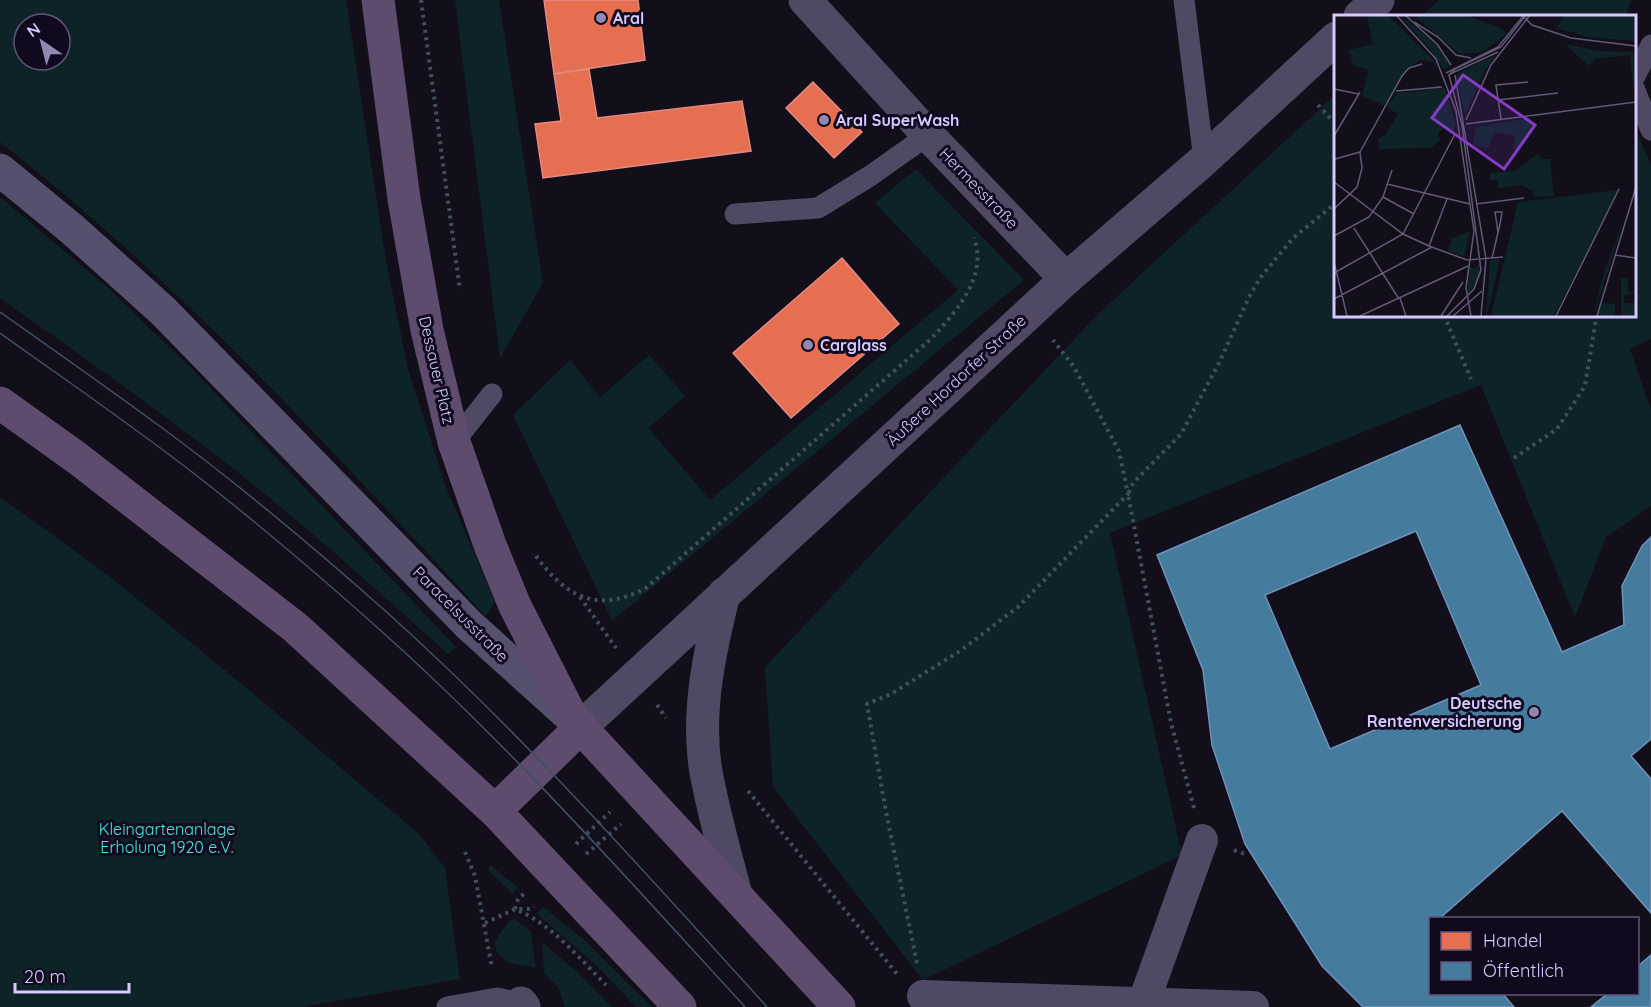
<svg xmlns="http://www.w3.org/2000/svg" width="1651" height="1007" font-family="Quicksand,sans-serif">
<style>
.green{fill:#0e2328;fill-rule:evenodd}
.shops{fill:#e76f51;stroke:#e28a85;stroke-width:1.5}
.public{fill:#457b9d;stroke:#7192ba;stroke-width:1.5;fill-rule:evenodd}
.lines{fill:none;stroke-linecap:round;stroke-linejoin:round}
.path{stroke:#424d5e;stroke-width:4;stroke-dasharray:3 4.5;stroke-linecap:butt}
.service{stroke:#4f4964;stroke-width:21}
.pedestrian{stroke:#4f4964;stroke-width:32}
.minor{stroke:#4f4964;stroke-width:33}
.tertiary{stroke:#4f4964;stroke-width:33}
.secondary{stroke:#56506f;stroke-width:33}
.primary{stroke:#5d4c6d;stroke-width:33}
.tram{stroke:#425066;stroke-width:1.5}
.poi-dot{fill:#9288af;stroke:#110a1f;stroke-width:2}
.labels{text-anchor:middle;stroke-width:6;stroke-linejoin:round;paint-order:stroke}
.poi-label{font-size:16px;font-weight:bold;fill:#d7c9ff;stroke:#110a1f;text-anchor:start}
.street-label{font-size:16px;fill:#d7c9ff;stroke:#110a1f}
.park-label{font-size:16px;fill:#4be9d9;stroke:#110a1f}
.inset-road{fill:none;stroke:#615976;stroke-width:1.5}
.view{fill:#843cc5;fill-opacity:0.15;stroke:#843cc5;stroke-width:3}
.inset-edge{fill:none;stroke:#d7c9ff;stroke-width:3}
</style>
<rect width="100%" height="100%" fill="#120f1a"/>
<g class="green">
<path d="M0,0h346l40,261 22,108 38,118 49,115 -9,15c-37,-42 -76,-82 -114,-123 -116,-125 -237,-246 -372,-352zM24,24h36v36h-36z"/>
<polygon points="455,0 499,0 543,283 500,358"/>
<polygon points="1439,0 1631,0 1626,16 1421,16"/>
<polygon points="1336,94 1336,315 1634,315 1635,128 1651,165 1651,339 1630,349 1651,410 1651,506 1606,537 1575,617 1481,385 1110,533 1182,855 923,980 773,787 765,667 1099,313"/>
<polygon points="916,169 1024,280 612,621 513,415 570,360 600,397 649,355 685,396 648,428 710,500 958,290 875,203"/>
<path d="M0,197l107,90 87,84 262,276 -8,7c-71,-64 -142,-128 -217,-187 -75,-59 -154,-114 -231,-169z"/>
<polygon points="0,497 108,575 249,690 420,835 445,868 460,979 302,1007 0,1007"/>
<polygon points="490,865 518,887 513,894 488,870"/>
<polygon points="543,907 583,939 652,1007 636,1007 597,966 537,914"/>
<polygon points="514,919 531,932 536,968 509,963 496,952 495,941 509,921"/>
<polygon points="542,942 578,973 612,1007 565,1007 558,987 544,973"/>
</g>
<g class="shops">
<polygon points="544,0 638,0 645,60 554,74"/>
<polygon points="589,69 597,118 742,101 751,151 543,178 535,124 561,121 554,74"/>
<polygon points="813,82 862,132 834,158 786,108"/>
<polygon points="842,258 899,324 791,418 733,353"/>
</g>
<g class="public">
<path d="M1460,425l102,227 62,-27 -2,-39 20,-40 9,-9v202l-20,17 20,23v134l-89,-102 -122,107h-10v76h73l11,13h-151l-41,-41 -77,-122 -33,-99 -9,-75 -46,-115zM1416,531l65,154 -151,64 -65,-154z"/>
<polygon points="1651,955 1651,1007 1591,1007 1607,994 1638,994 1638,966"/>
</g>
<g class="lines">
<g class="path">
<polyline points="421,0 460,290"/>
<polyline points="1318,105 1336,124"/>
<polyline points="1444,315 1471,379"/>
<polyline points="1514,458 1557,429 1585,386 1596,319 1595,315"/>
<path d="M536,556c30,41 61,58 110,32l287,-251c24,-27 55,-61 41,-99"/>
<polyline points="580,597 616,648"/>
<polyline points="657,705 666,718"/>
<polyline points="748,791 897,974"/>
<polyline points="1194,808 1171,723 1128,494 1133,483 1181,434 1220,361 1249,297 1260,278 1293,238 1336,203"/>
<polyline points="576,844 610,812"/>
<polyline points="1234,850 1245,854"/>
<polyline points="465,852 475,876 492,968"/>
<polyline points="586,854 621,824"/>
<polyline points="515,909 518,899 525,893"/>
<path d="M519,911c32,13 62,49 87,74"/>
<polyline points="485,923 515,909 530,909 534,906"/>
<polyline points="917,963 886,812 867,704 891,694 960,651 1018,607 1128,494 1119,451 1074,367 1053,340"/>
</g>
<g class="service">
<polyline points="1184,0 1204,160"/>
<polyline points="1634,78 1651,45"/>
<polyline points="1634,88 1651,130"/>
<polyline points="735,214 818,208 870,176 928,135"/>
<polyline points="454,442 492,394"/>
<polyline points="447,1007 497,998 521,1003"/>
</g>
<g class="pedestrian">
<polyline points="923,996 1253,1007"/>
<polyline points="1142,1007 1202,840"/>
</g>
<g class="minor">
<polyline points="805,0 928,135 1066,279 1204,160 1336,38"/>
<polyline points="1360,16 1378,0"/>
<polyline points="521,1003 524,1007"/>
</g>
<g class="tertiary">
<path d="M724,594c-14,56 -27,114 -19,172 7,43 20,86 31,129"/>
<polyline points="581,727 1066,279"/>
</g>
<polyline class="secondary" points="0,170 73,230 163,311 469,625 571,717"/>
<g class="primary">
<polyline points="378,0 404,199 427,330 454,442 490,545 515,606 572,718 839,1007"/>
<polyline points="0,403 77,458 296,628 495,811 680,1007"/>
<polyline points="495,811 581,727"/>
</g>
<g class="tram">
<path d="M0,312c54,38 108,76 161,115 80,59 156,123 230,189 135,122 255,257 376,391"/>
<path d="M0,333c67,48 136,95 201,146 61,48 120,98 178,150 131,117 247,248 366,378"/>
</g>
</g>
<g class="poi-dot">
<circle cx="601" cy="18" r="6"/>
<circle cx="824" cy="120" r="6"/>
<circle cx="808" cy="345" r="6"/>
<circle cx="1534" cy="712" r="6"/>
</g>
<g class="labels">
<g class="poi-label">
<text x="613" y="24">Aral</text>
<text x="836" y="126">Aral SuperWash</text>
<text x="820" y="351">Carglass</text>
<text x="1522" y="709" text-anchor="end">Deutsche<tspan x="1522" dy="18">Rentenversicherung</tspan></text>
</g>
<g class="street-label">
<text transform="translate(979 188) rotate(46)" y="6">Hermesstraße</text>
<text transform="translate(437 370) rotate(77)" y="6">Dessauer Platz</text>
<text transform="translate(956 380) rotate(-43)" y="6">Äußere Hordorfer Straße</text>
<text transform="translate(461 614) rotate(45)" y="6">Paracelsusstraße</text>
</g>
<g class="park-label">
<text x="167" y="835">Kleingartenanlage<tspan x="167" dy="18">Erholung 1920 e.V.</tspan></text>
</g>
</g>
<g transform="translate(1334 15)">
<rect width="302" height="302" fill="#120f1a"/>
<path d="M38,0l17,1 47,47 1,6 -4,-7 -12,-2 -12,7 -24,39 -23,-10 7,-26 -16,-5 -4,-15 24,-6 -6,-26zM65,0l33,25 18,25 -6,5 -16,-24zM79,0h52l34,12 8,7 -25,18 -22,2zM231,0h70v26l-47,-4 -32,-9zM231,29l34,7 36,1v50l-5,-47 -35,4 -6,7zM161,40l-13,22 -17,39 -9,-42zM111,73l11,36 -3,7 -8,-3 -7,4 2,8 -9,8 -52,1 -1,-10 7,-4 13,-21 -11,-7 10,-14zM196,103l4,6 -13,23 -8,3 2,-14 -20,-4 -7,16 -15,-3 3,-18zM204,139l3,5h9l4,37 -21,1v-6l-12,-6 -23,4 -1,-9 -7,1v-8l24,-2zM284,175l-64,126h-63l27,-114zM136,217l-6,25 -16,-6 4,-13zM285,217l1,1 -27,83 9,-37zM166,243l-13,58h-1l4,-55zM146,247l-1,17 -12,16 3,-28 6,2zM301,261v17l-11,2v8h11v13h-14v-38h7v14h6zM267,288l14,1v12h-17z" fill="#0e2328"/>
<path class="inset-road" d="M62,0l40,44 20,52 18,120 -8,57 5,28M71,0l32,29 14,21M189,1l9,9 39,13 65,8M80,7l24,15 18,18 15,3M112,58l52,-26 26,-32M116,59l48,-22M121,60l31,184 -5,57M0,74l25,5M62,76l46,-4M164,85l60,-7M167,104l-5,-34 32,-3M132,105l25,-55 39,-50M132,109l170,-22M0,121l26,-44M26,137l42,-76 7,-8 13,-4M0,141v19M1,144l25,-7M0,167l69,52 26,12 38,14 36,-3M53,169l83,20M49,182l31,17M142,189l48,-6M0,194l23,-22 5,-19 -2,-16M20,213l45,71M0,221l35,-19 14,-20 9,-27M95,231l18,-47M281,240l21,3M158,243l8,-34 2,-12h-7l3,20M0,247l13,54M0,258l69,-39 52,-100M66,283l6,18M0,284l98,-52M26,301l108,-50M107,301l22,-34M113,301l27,-27 7,-19 -19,-145 -13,-50 6,-6 46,-22 25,-32M119,301l29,-25M222,301l63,-127M263,301l39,-129"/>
<path class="view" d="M129,60l72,50 -31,44 -72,-51z"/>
<rect width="302" height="302" class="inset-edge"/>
</g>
<rect x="1429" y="917" width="210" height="78" fill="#110a1f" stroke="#605679" stroke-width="1.5"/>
<rect x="1441" y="932" width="30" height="18" fill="#e76f51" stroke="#605679" stroke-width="1.5"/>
<text x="1483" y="947" font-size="18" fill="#d7c9ff">Handel</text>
<rect x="1441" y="962" width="30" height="18" fill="#457b9d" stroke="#605679" stroke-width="1.5"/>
<text x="1483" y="977" font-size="18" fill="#d7c9ff">Öffentlich</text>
<g transform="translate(42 42) rotate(325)"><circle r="28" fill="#110a1f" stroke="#605679" stroke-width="1.5"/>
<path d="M0-4.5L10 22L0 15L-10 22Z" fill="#9288af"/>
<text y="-9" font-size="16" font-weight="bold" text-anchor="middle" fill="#d7c9ff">N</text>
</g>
<path d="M15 983v9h114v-9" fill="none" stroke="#d7c9ff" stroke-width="3"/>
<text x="24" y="983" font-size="18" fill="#d7c9ff" stroke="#110a1f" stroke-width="4.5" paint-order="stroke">20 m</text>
</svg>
